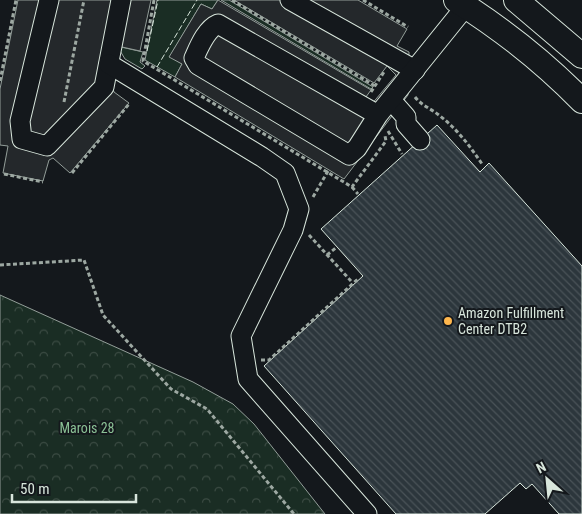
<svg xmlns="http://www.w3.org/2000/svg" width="582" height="514" font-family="'Roboto Condensed',sans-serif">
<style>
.grass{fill:#1a2d24;stroke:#939e99}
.park{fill:url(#park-crowns);stroke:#939e99}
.parking{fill:#24282b;stroke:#939e99}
.building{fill:url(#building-back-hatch);stroke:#d8e6dc}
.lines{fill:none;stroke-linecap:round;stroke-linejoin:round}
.minor-casing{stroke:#d8e6dc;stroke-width:21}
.major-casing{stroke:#d8e6dc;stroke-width:26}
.path{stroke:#9da8a2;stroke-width:3;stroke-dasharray:4 2.5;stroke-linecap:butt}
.minor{stroke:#14181c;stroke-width:19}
.major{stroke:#14181c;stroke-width:24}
.fence{stroke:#d8e6dc;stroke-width:1;stroke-dasharray:6 2.5;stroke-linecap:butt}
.poi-dot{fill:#ffb74d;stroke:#14181c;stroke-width:2}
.labels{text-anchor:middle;stroke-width:4;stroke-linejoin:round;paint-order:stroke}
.poi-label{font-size:14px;fill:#d8e6dc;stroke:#14181c;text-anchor:start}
.park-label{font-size:14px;fill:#8ac095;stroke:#14181c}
</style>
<defs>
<pattern id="park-crowns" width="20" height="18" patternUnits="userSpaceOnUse" patternTransform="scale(1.25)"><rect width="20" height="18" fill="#1a2d24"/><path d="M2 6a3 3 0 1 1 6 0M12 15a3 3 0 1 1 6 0" fill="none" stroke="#3b4b43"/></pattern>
<pattern id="building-back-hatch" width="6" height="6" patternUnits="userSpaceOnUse" patternTransform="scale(1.25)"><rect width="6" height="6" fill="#2c363c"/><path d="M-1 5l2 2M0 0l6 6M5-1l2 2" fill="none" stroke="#4a5358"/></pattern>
</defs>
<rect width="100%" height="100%" fill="#14181c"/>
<g class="grass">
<polygon points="157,0 218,0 212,9 201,4 170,56 182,64 175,77 145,60"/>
<polygon points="221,0 229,0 373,87 371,89"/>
<polygon points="121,47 143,52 140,62 145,66 142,69 125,59 119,49"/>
</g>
<polygon class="park" points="0,295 193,382 233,404 254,424 325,514 0,514"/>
<g class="parking">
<polygon points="18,0 151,0 140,51 122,47 119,49 112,86 114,92 129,103 70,173 53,158 49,160 43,181 3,173 8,146 0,145 0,89"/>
<polygon points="218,0 371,90 363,101 371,105 396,75 387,66 374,83 234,0 358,0 407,29 397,46 409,52 408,95 344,179 175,77 182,64 169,57 201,4 212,9"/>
</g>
<polygon class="building" points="437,125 480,172 489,163 582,266 582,514 559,514 532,484 526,489 520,483 485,514 396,514 264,366 363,276 321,229"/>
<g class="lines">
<defs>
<g id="minor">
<polyline points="49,0 20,121 22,139 47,146 104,87 121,0"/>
<polyline points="290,0 415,70"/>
<polyline points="109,64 262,157 285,173 299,209 293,230 241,336 248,379 367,514"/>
<polyline points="391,100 406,117 406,124 420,140"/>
<path d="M378,115l-160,-91c-12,5 -19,23 -24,34l4,7 151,90 8,-7 21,-33 88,-109"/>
</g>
<g id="major">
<path d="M456,0c46,29 88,62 126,101"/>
<polyline points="516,0 582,56"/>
</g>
</defs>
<use href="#minor" class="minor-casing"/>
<use href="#major" class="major-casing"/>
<g class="path">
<polyline points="154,0 143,61 352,187 386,141 385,136"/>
<polyline points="232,0 375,86"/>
<polyline points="363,0 408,27"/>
<polyline points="0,81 16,0"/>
<polyline points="371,92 384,72"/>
<path d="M415,97c7,9 17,12 25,19 17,13 30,30 42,48"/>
<polyline points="64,102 84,0"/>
<polyline points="388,131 402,154"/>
<polyline points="72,173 129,104"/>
<polyline points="4,174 43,182"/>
<polyline points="352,187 358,194"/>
<polyline points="313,197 328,171"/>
<polyline points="309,235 351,281"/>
<polyline points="327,255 337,247"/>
<polyline points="0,265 84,260 103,315 171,389 207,409 294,514"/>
<polyline points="261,360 269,360 359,278"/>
</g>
<use href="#minor" class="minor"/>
<use href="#major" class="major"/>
<g class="fence">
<polyline points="147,51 158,0"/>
<polyline points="157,67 197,0"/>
</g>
</g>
<circle class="poi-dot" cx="448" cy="321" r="5"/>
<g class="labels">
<g class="poi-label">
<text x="458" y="318">Amazon Fulfillment<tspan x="458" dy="16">Center DTB2</tspan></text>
</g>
<g class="park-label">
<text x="87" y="433">Marois 28</text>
</g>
</g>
<g transform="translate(547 479) rotate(333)" stroke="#14181c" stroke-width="4" paint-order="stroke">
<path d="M0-4L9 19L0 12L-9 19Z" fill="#d8e6dc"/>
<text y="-8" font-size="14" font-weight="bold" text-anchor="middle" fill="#d8e6dc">N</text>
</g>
<path d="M12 494v8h124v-8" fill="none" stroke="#d8e6dc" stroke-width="2.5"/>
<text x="20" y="494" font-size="15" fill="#d8e6dc" stroke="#14181c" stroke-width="4" paint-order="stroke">50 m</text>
</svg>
